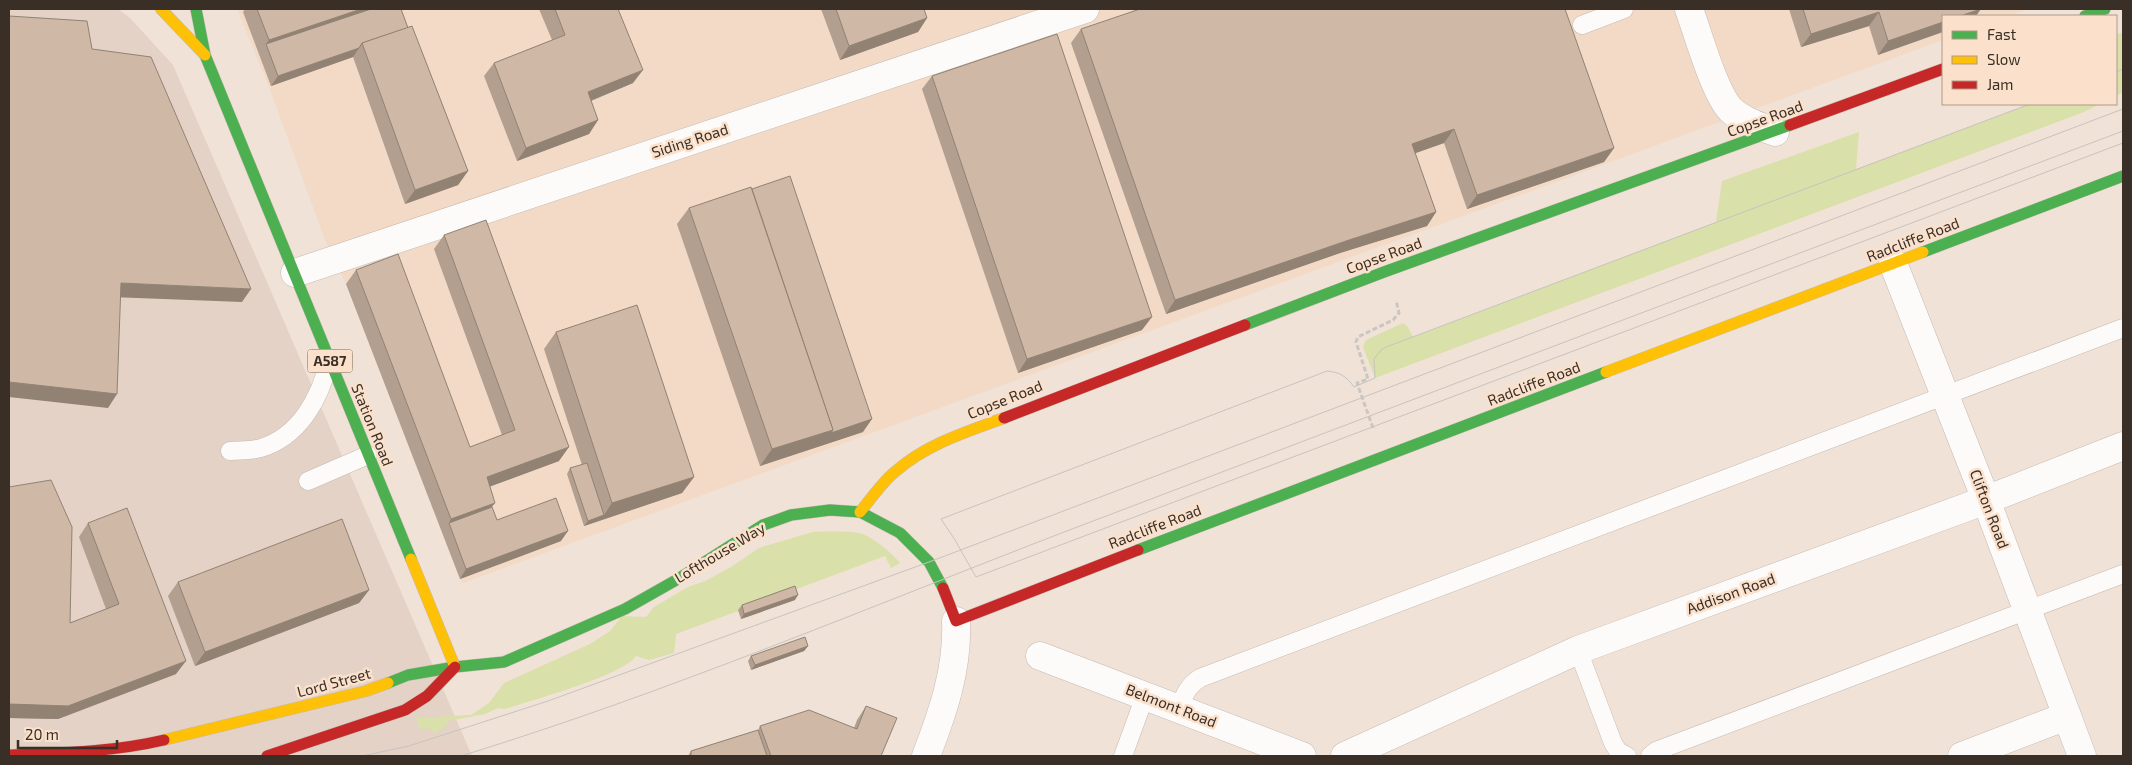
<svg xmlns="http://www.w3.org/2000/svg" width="2132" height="765" font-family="'Exo 2',sans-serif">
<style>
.commercial{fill:#e3d2c5}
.built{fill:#f2dac6}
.green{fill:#d9e0a9}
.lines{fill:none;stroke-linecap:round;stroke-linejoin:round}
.lane-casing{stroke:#c6bab1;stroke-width:19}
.street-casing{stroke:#c6bab1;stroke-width:29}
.fast-casing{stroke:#c6bab1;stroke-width:12}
.slow-casing{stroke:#c6bab1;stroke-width:12}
.jam-casing{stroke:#c6bab1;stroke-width:12}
.path{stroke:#cbc6c2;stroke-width:3;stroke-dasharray:5 2.5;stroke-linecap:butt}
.lane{stroke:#fdfbf9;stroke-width:18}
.street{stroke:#fdfbf9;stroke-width:28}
.fast{stroke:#4caf50;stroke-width:11}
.slow{stroke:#ffc107;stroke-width:11}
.jam{stroke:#c62828;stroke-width:11}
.tram{stroke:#c7c3c0;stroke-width:1}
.wall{fill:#b29f8f}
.shaded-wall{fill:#918274}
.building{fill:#cfb9a6;stroke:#918274}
.labels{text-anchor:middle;stroke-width:5;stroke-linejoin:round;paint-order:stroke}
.shield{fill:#fbe1cb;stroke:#736458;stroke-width:1}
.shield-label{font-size:14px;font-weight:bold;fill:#392f27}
.street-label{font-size:15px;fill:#392f27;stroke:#fbe1cb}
</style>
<rect width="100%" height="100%" fill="#f0e2d6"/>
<polygon class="commercial" points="9,9 118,9 130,18 173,65 472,756 9,756"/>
<polygon class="built" points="237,9 2028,9 2008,16 1943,16 1943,40 463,583 460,579 346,284 325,240 269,87"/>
<g class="green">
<polygon points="2123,32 2123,92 2116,96 2116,35"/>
<polygon points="2030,104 2100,104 2084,112 1375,378 1363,347 1366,340 1403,323 1408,327 1413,337 1716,222 1722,181 1859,132 1856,169"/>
<path d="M813,532c14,0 40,-2 52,3 12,6 27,18 35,28l-9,5 -6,-12 -209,78 -2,19 -25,7 -13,-4c-14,20 -104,44 -131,53l-7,-1 -13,6 -37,7v4l-13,8 -7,-5 -7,3 -5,-13 55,-3 18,-12 15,-20 86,-39 20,-13 12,-15 24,1 8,-10 34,-20 17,-6 26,-14 28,-19z"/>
</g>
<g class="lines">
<defs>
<g id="lane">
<polyline points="1582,25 1624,9"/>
<path d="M230,451c10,-1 21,0 31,-3 39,-12 59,-50 68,-87"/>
<polyline points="308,481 368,455"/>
<polyline points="1578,650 1613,743 1618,751 1627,756"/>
<path d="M1179,709c5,-13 8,-23 21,-31l923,-350"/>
<polyline points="1123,756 1145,696"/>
<polyline points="1650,756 1656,751 2123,574"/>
</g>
<g id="street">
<path d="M1689,9c9,25 25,82 41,100 12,12 29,17 45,23"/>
<polyline points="1893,263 1986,500 2082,756"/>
<polyline points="295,273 1085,9"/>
<polyline points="1040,656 1302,756"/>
<path d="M926,756c17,-44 32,-87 30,-135"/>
<polyline points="1345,756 1578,650 1986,500 2123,446"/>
<polyline points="1962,756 2067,716"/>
</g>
<g id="fast">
<polyline points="196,9 205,55 411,559"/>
<polyline points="2085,16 2105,9"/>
<polyline points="1923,252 2123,176"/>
<polyline points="1245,325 1384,272 1790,125"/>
<polyline points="1138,550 1606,372"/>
<polyline points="455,667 504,662 625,609 678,579 763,525 791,515 830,510 860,512 900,533 929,562 943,588"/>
<polyline points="388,683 408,675 455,667"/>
</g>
<g id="slow">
<polyline points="161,9 205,55"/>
<polyline points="1606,372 1923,252"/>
<path d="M860,512c11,-13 22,-30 36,-41 31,-27 70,-39 108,-53"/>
<polyline points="411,559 455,667"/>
<polyline points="164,740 366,691 388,683"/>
</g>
<g id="jam">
<polyline points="1790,125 1943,69"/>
<polyline points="1004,418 1245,325"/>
<polyline points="943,588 956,621 1138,550"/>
<path d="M9,755c52,-2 104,-3 155,-15"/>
<polyline points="267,756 405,710 427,696 455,667"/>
</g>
</defs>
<use href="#lane" class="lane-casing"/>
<use href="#street" class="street-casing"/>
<use href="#fast" class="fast-casing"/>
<use href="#slow" class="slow-casing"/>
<use href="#jam" class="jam-casing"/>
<polyline class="path" points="1373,428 1357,383 1368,379 1356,342 1358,337 1393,320 1399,313 1396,300"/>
<use href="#lane" class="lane"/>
<use href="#street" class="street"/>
<use href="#fast" class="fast"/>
<use href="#slow" class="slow"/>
<use href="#jam" class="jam"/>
<g class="tram">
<polyline points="2116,72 2123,69"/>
<path d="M2030,104l-644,243 -5,3 -7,9 1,19 -21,9c-7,-10 -14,-15 -27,-16l-386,148 14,21 21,37 1147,-434"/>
<polyline points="362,756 409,746 548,701 929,562 2123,109"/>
<path d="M461,756c208,-64 408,-149 611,-227 350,-133 701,-266 1051,-398"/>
</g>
</g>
<g class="wall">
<polygon points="245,9 401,9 408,28 468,171 458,185 405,204 353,57 271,86 243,12"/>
<polygon points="539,9 618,9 633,83 591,101 598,120 589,134 517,161 484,76 494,63 552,40"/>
<polygon points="821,9 924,9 927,18 918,32 840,60"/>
<polygon points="1789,9 1981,9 1878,55 1869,26 1801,47"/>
<polygon points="1081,29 1614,148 1604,162 1467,209 1444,143 1415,153 1436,212 1427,226 1340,253 1166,314 1071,43"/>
<polygon points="932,76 1142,330 1018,373 922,89"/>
<polygon points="689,208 863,432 760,466 677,224"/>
<polygon points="444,235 559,461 490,486 492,507 497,520 561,541 460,579 346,284 356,270 470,447 502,435 434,249"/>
<polygon points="556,332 694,477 682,493 584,526 567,474 570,468 582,465 544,349"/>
<polygon points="9,487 70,623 106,609 79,537 88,523 176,674 58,719 9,718"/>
<polygon points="178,582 369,590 359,603 195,666 168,596"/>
<polygon points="795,600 741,619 738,610 742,605"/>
<polygon points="808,646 804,651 751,670 748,661 751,656"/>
<polygon points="866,706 881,756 688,756 691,751 758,730 760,726 854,728 857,720"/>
</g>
<g class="shaded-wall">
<polygon points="361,9 391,9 266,44 269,40"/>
<polygon points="1981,9 1976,16 1960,16"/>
<polygon points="1879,12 1869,26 1801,47 1811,34"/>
<polygon points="927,18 918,32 840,60 849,46"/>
<polygon points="1943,22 1943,32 1878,55 1888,41"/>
<polygon points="359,48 353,57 271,86 278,76"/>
<polygon points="643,70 633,83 578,106 588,92"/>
<polygon points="598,120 589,134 517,161 526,148"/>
<polygon points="1454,129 1444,143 1402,158 1412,144"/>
<polygon points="1614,148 1604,162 1467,209 1477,195"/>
<polygon points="468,171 458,185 405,204 415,190"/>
<polygon points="1436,212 1427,226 1340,253 1166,314 1175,300 1349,240"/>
<polygon points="121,283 251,289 242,302 111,297"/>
<polygon points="1152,317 1142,330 1018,373 1027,359"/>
<polygon points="9,382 117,394 108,408 9,397"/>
<polygon points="872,419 863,432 760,466 772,449 833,430"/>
<polygon points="569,447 559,461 478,491 487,477"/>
<polygon points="694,477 682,493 584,526 588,521 604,515 612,503"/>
<polygon points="495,503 485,516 449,523 451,519"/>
<polygon points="568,531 561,541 460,579 466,569"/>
<polygon points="369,590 359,603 195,666 205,652"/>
<polygon points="798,595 795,600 741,619 744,614"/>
<polygon points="808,646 804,651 751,670 755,665"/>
<polygon points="186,661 176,674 58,719 9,718 9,704"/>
</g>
<g class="building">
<polygon points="257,9 361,9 269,40"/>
<polygon points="371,9 401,9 408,28 362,43 359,48 278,76 266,44"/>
<polygon points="555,9 618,9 643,70 588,92 598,120 526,148 494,63 565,35"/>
<polygon points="836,9 924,9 927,18 849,46"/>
<polygon points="1140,9 1565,9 1614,148 1477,195 1454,129 1412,144 1436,212 1349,240 1175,300 1081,29"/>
<polygon points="1803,9 1981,9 1960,16 1943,16 1943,22 1888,41 1879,12 1811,34"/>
<polygon points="9,16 87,21 92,49 151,57 251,289 121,283 117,394 9,382"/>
<polygon points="412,26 468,171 415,190 362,43"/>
<polygon points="1057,34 1152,317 1027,359 932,76"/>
<polygon points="790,176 872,419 831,433 833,430 752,189"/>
<polygon points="751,187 833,430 772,449 689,208"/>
<polygon points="486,220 569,447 487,477 495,503 451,519 356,270 398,254 470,447 515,430 444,235"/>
<polygon points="637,305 694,477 612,503 556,332"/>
<polygon points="587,463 604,515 588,521 570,468"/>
<polygon points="51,480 72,527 70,623 119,604 88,523 127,508 186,661 68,706 9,704 9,487"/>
<polygon points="556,498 568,531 466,569 449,523 492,507 497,520"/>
<polygon points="342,519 369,590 205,652 178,582"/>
<polygon points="795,586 798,595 744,614 742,605"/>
<polygon points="805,637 808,646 755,665 751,656"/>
<polygon points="866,706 897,718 881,756 771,756 760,726 809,710 857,729"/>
<polygon points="758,730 767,756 691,756 691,751"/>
</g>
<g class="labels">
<rect class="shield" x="307.5" y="349.5" width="45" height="23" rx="4"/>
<g class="shield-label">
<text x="330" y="366">A587</text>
</g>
<g class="street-label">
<text transform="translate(1765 119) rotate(-20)" y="5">Copse Road</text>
<text transform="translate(690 141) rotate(-18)" y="5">Siding Road</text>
<text transform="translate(1913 240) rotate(-21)" y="5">Radcliffe Road</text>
<text transform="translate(1384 256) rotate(-20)" y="5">Copse Road</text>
<text transform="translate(1534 384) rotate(-21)" y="5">Radcliffe Road</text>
<text transform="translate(1005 400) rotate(-22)" y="5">Copse Road</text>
<text transform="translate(372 425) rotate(68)" y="5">Station Road</text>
<text transform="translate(1989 509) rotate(69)" y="5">Clifton Road</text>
<text transform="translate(1155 527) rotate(-21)" y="5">Radcliffe Road</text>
<text transform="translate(720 553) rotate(-31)" y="5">Lofthouse Way</text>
<text transform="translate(1731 594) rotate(-20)" y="5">Addison Road</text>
<text transform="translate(334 683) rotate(-15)" y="5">Lord Street</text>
<text transform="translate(1171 706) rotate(21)" y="5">Belmont Road</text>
</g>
</g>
<rect width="2132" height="765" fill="none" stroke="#392f27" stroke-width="20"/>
<rect x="1942" y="15" width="175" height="90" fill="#fbe1cb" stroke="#ad9a89"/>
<rect x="1952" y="31" width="25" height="8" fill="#4caf50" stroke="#ad9a89"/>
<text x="1987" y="40" font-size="15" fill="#392f27">Fast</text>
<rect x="1952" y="56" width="25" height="8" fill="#ffc107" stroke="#ad9a89"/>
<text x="1987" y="65" font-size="15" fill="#392f27">Slow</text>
<rect x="1952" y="81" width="25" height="8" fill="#c62828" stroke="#ad9a89"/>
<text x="1987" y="90" font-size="15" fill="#392f27">Jam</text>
<path d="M18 740v8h99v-8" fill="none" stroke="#392f27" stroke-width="2.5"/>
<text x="25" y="740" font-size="15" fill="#392f27" stroke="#fbe1cb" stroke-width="4" paint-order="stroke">20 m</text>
</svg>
